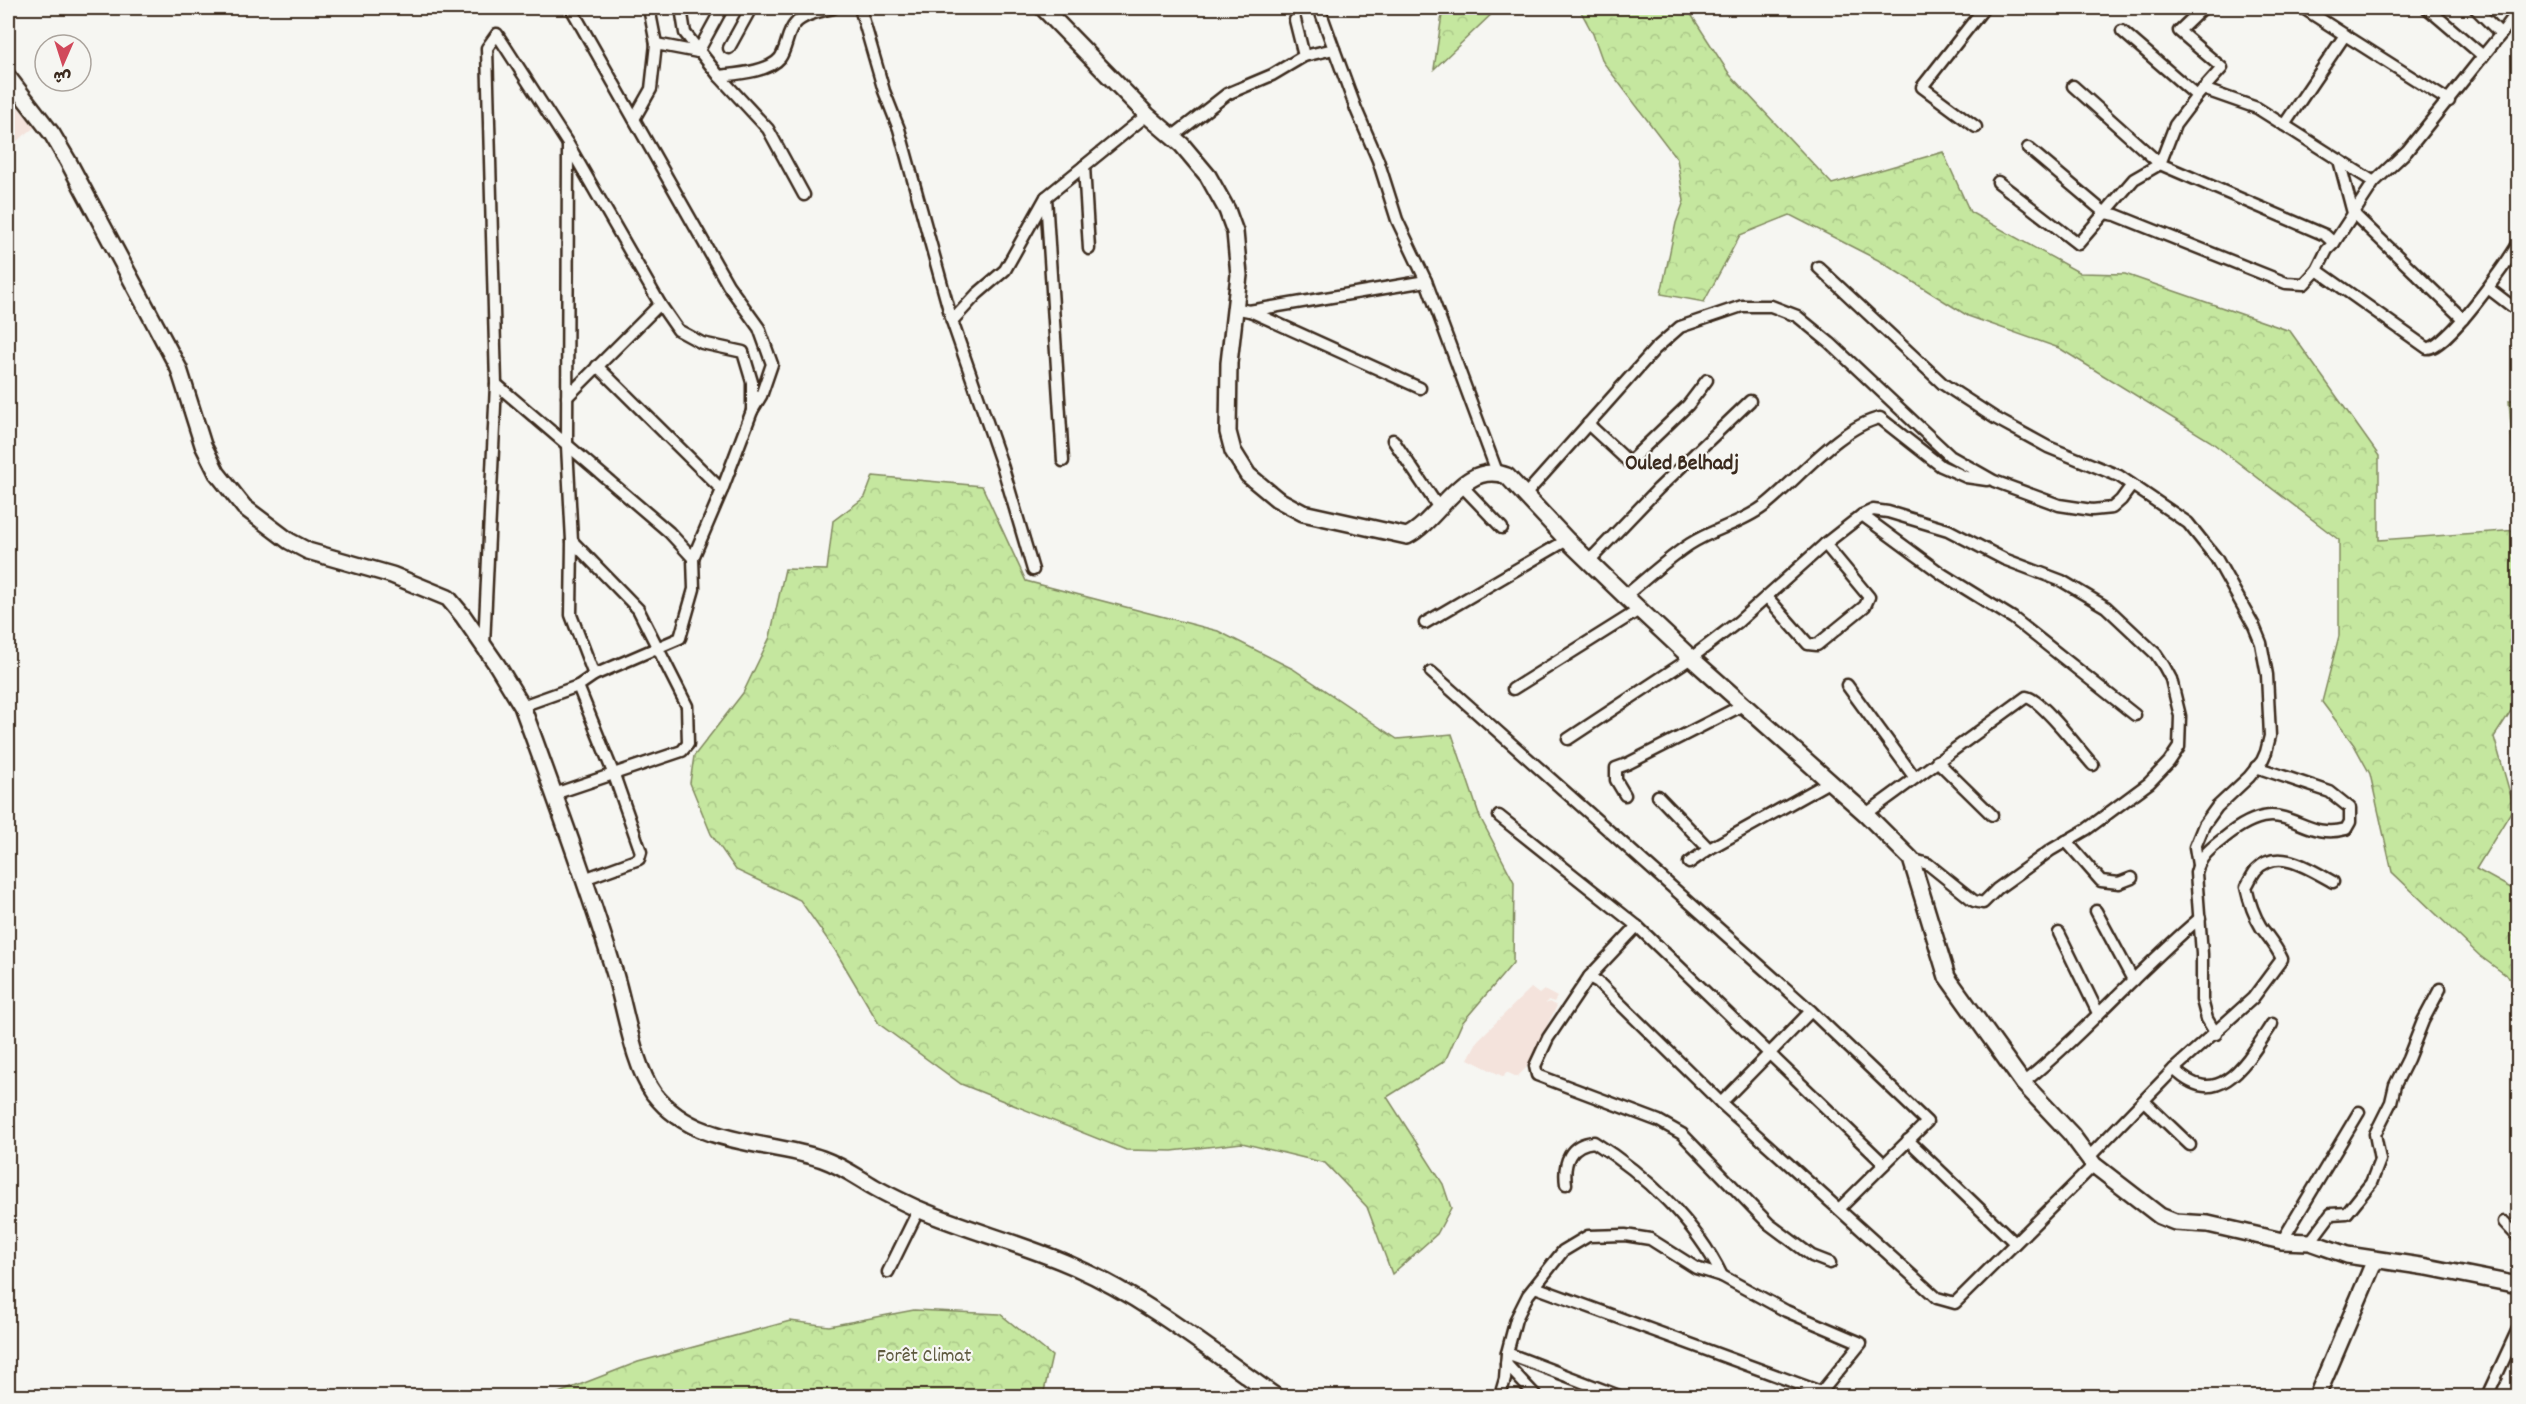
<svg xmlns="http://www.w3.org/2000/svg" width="2526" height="1404" font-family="Dekko,'Playpen Sans Arabic',sans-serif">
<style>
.built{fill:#f4e3dc}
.forest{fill:url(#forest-crowns);stroke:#80885e;stroke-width:1.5}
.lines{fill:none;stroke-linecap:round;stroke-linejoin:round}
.street-casing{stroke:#3b2a1e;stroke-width:15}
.secondary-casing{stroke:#3b2a1e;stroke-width:20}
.street{stroke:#f6f6f2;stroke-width:10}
.secondary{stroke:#f6f6f2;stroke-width:15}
.labels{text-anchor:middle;stroke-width:4.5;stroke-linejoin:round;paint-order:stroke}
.park-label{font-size:20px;fill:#5e593e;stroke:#f6f6f2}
.quarter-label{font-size:22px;font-weight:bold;fill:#3b2a1e;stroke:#f6f6f2}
</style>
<defs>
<pattern id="forest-crowns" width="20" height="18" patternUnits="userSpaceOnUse" patternTransform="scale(1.5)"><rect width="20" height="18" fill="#c5e79f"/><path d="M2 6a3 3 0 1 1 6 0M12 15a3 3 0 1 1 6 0" fill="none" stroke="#aac688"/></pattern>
</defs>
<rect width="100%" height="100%" fill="#f6f6f2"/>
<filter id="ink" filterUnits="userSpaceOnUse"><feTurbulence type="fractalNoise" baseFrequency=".0167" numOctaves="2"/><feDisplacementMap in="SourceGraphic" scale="12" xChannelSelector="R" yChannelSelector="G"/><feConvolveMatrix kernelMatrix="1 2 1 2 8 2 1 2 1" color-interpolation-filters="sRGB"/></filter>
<g filter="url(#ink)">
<g class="built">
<polygon points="8,96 35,127 8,148"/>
<polygon points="1531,988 1539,994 1544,990 1557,997 1554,1002 1548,1000 1546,1004 1549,1002 1557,1006 1542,1035 1544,1037 1526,1068 1517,1077 1506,1072 1504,1077 1468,1059 1478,1040"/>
</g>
<g class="forest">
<polygon points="1443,8 1498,8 1434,69"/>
<polygon points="1579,8 1687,8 1730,75 1832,184 1943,152 1970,212 2080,273 2125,274 2290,331 2379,456 2379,540 2518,530 2518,700 2494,737 2514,807 2476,869 2518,892 2518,984 2480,956 2392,872 2370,774 2354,745 2322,702 2339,636 2339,540 2210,441 2059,348 1968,316 1878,260 1790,215 1740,235 1704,302 1661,294 1676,223 1684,201 1677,159 1603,62 1593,34"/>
<polygon points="2509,400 2518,400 2518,527"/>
<polygon points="873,476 982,486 1026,581 1218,631 1293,669 1397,739 1452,734 1480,817 1514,882 1513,963 1462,1023 1445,1061 1387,1097 1443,1184 1451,1208 1437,1234 1392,1274 1367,1207 1325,1163 1242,1143 1172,1151 1126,1150 961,1084 879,1024 835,950 800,900 736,870 711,834 690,783 694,756 743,693 770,637 785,569 827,570 833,521 865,497"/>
<polygon points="914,1310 1000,1314 1052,1356 1043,1396 551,1396 638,1362 790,1321 829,1326"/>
</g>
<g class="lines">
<defs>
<g id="street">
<polyline points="571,8 728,285 759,328 772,364 761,396 752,411 722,490"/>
<polyline points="649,8 656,44"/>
<path d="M681,8l4,25 34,43c16,-2 50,-4 61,-18 7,-10 7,-26 15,-34 8,-10 27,-13 38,-16"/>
<polyline points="860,8 884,91 899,129 952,321 1003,468 1033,570"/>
<polyline points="2303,8 2345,35"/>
<polyline points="2427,8 2483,56 2501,34"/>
<polyline points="2475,8 2501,34 2518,11"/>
<polyline points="1295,20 1304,56"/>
<polyline points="729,48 751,8"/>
<polyline points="1334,49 1356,109 1378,160 1397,220 1426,281 1497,472"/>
<polyline points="698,52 722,8"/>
<polyline points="719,76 768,129 804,195"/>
<path d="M2073,86l87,78 165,71 9,8 -7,7 -10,20 110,78c17,4 81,-86 91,-104"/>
<polyline points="2203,89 2257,108 2284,125"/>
<polyline points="2197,96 2222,68 2179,31 2203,8"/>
<polyline points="2449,101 2345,35 2284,125 2339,160 2353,213 2463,319"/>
<polyline points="634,119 651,89 656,44 698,52"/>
<polyline points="1976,127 1922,87 1984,8"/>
<polyline points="1172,137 1227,94 1272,75 1304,56 1334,49 1321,13"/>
<polyline points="568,146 567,446 572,541 571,615 594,675"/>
<polyline points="2028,148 2105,213 2116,215 2286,283 2304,284 2317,270"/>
<polyline points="1084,166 1089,249"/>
<polyline points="1998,182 2078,244 2134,179 2160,164 2175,125 2197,96 2122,31"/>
<polyline points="2374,182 2407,151 2483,56"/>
<polyline points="2334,243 2374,182 2339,160"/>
<polyline points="1818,267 1943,384 1995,418 2048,447 2119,476 2188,523 2216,558 2254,626 2261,643 2267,675 2270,736 2266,752 2262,761 2249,777 2217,807 2204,825 2195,847 2198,865"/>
<polyline points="2488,288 2518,311"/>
<polyline points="1234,308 1249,311 1426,281"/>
<polyline points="1250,311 1420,388"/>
<polyline points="952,321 977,294 1005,270 1046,197"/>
<polyline points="496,384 669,532 693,558 722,490 597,366"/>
<polyline points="567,397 660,304"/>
<polyline points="1588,424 1629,462 1688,405 1707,380"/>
<polyline points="1393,440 1439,508"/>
<polyline points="1063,461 1046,197 1147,115"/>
<polyline points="1462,486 1502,528"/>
<polyline points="1525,495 1655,349 1680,327 1742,306 1771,306 1797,316 1830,343 1950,456 1994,481 2059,505 2092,510 2112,508 2121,500 2132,485"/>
<polyline points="1862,515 1942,574 2013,618 2135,715"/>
<polyline points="1589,561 1658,489 1750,401"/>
<path d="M1625,596c21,-17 42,-37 65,-52 23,-15 52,-21 74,-38 32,-25 77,-80 116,-88l61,48 25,11 21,3"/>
<polyline points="1767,597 1808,644 1817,645 1865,606 1869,597 1825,544"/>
<polyline points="1425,623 1567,540"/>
<polyline points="484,645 496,384 487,48 497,34 568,144 660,304 678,330 702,343 743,352 752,382 752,411"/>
<polyline points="1431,672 1811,1011 1927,1122 1839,1209"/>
<polyline points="1847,685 1915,778"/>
<polyline points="578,686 614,775 641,852 639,859 584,879"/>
<polyline points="1513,689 1639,610"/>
<polyline points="522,706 578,686 594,675 680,638 694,589 693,558"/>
<polyline points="1568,739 1691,658 1738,622 1825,544 1862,515 1873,510 1888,512 1948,530 2004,559 2062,581 2106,607 2156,654 2164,666 2171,679 2180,716 2179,747 2169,762 2149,783 2087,829 2051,850 1997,889 1983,903 1974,901 1928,864 1911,859"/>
<polyline points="1937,761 1992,815"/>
<polyline points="554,794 682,751 688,744 687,706 638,609 572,541"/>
<polyline points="1625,795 1616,780 1616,768 1627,764 1745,704"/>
<polyline points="1658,796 1709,849"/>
<path d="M1866,814l160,-117c16,2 54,54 67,68"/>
<polyline points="1499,816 1637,926 1884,1164"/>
<polyline points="2066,841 2101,881 2119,883 2132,878"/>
<polyline points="1689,863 1709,849 1829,782"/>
<polyline points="2096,911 2133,980"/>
<polyline points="2059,933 2098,1013"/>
<polyline points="1589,977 1637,926"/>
<path d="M2216,1034l-9,-15 -5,-19v-46l-6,-81c4,-17 15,-25 28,-35 62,-51 72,5 122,-9l4,-7v-14l-20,-16 -74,-25"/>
<path d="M2174,1069l79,-71 29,-39c-6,-13 -13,-21 -21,-32 -8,-13 -12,-26 -15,-40 3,-5 6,-12 10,-17 22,-24 55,0 77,12"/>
<path d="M2023,1083c63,-51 115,-113 177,-165"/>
<polyline points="2144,1101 2190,1145"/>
<polyline points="1721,1103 1811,1011"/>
<polyline points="1908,1140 2015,1243"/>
<path d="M2088,1158l86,-89c45,45 74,-9 98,-45"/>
<path d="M1566,1184c-3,-22 4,-40 28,-42 51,32 102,80 128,134"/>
<polyline points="2504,1222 2518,1237"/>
<polyline points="2282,1241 2359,1112"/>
<polyline points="2310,1242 2331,1214 2347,1213 2371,1183 2380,1160 2375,1134 2391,1102 2395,1085 2408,1059 2423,1021 2440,989"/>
<polyline points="1830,1263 1812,1256 1769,1224 1682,1134 1659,1121 1537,1075 1535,1066 1548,1038 1589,977 1598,982 1721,1103 1937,1298 1955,1303 2094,1165"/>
<polyline points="888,1272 919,1209"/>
<polyline points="1535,1287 1821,1392"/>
<polyline points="1507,1353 1619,1396"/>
<polyline points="1506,1364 1536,1396"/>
<polyline points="1500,1396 1505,1379 1507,1353 1516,1319 1528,1295 1563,1251 1588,1236 1625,1235 1650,1239 1696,1268 1722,1276 1786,1311 1861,1343 1818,1396"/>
<polyline points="2487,1396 2518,1329"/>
</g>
<g id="secondary">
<path d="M1043,8l104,107 35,30 26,31 19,34 8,22 4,43 -10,88 -1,69 5,19 15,24 29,24 26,14 104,23c34,-17 56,-77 100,-60l60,64 58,56 66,62 175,156 45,45 36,118 76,106 48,51 23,31 66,51 15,6 33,2 74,17 28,1 37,13 80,12 91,18"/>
<path d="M8,77l44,57 16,27 111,208 24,76 14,28 27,34 45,34 19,10 84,24 56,23 15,18 34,49 25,41 11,30c28,77 57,156 81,235 11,35 19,94 40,123 41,53 112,46 168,65 20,7 35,18 52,28 14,8 29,15 44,22 51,22 106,35 157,58 72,32 136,84 200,129"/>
<polyline points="2317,1396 2375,1260"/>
</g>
</defs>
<use href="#street" class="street-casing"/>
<use href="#secondary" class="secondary-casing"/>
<use href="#street" class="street"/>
<use href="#secondary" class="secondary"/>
</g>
</g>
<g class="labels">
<g class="park-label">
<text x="924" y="1361">Forêt Climat</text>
</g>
<g class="quarter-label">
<text x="1682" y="469">Ouled Belhadj</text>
</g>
</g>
<rect width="2526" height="1404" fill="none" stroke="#f6f6f2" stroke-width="30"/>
<rect x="15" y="15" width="2496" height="1374" fill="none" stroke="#3b2a1e" stroke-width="2" filter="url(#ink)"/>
<g transform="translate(63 63) rotate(183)"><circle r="28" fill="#f6f6f2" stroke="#aba49d" stroke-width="1.5"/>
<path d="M0-4.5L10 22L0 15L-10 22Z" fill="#d1495b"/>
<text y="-9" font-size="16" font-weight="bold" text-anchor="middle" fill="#3b2a1e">ش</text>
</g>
</svg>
